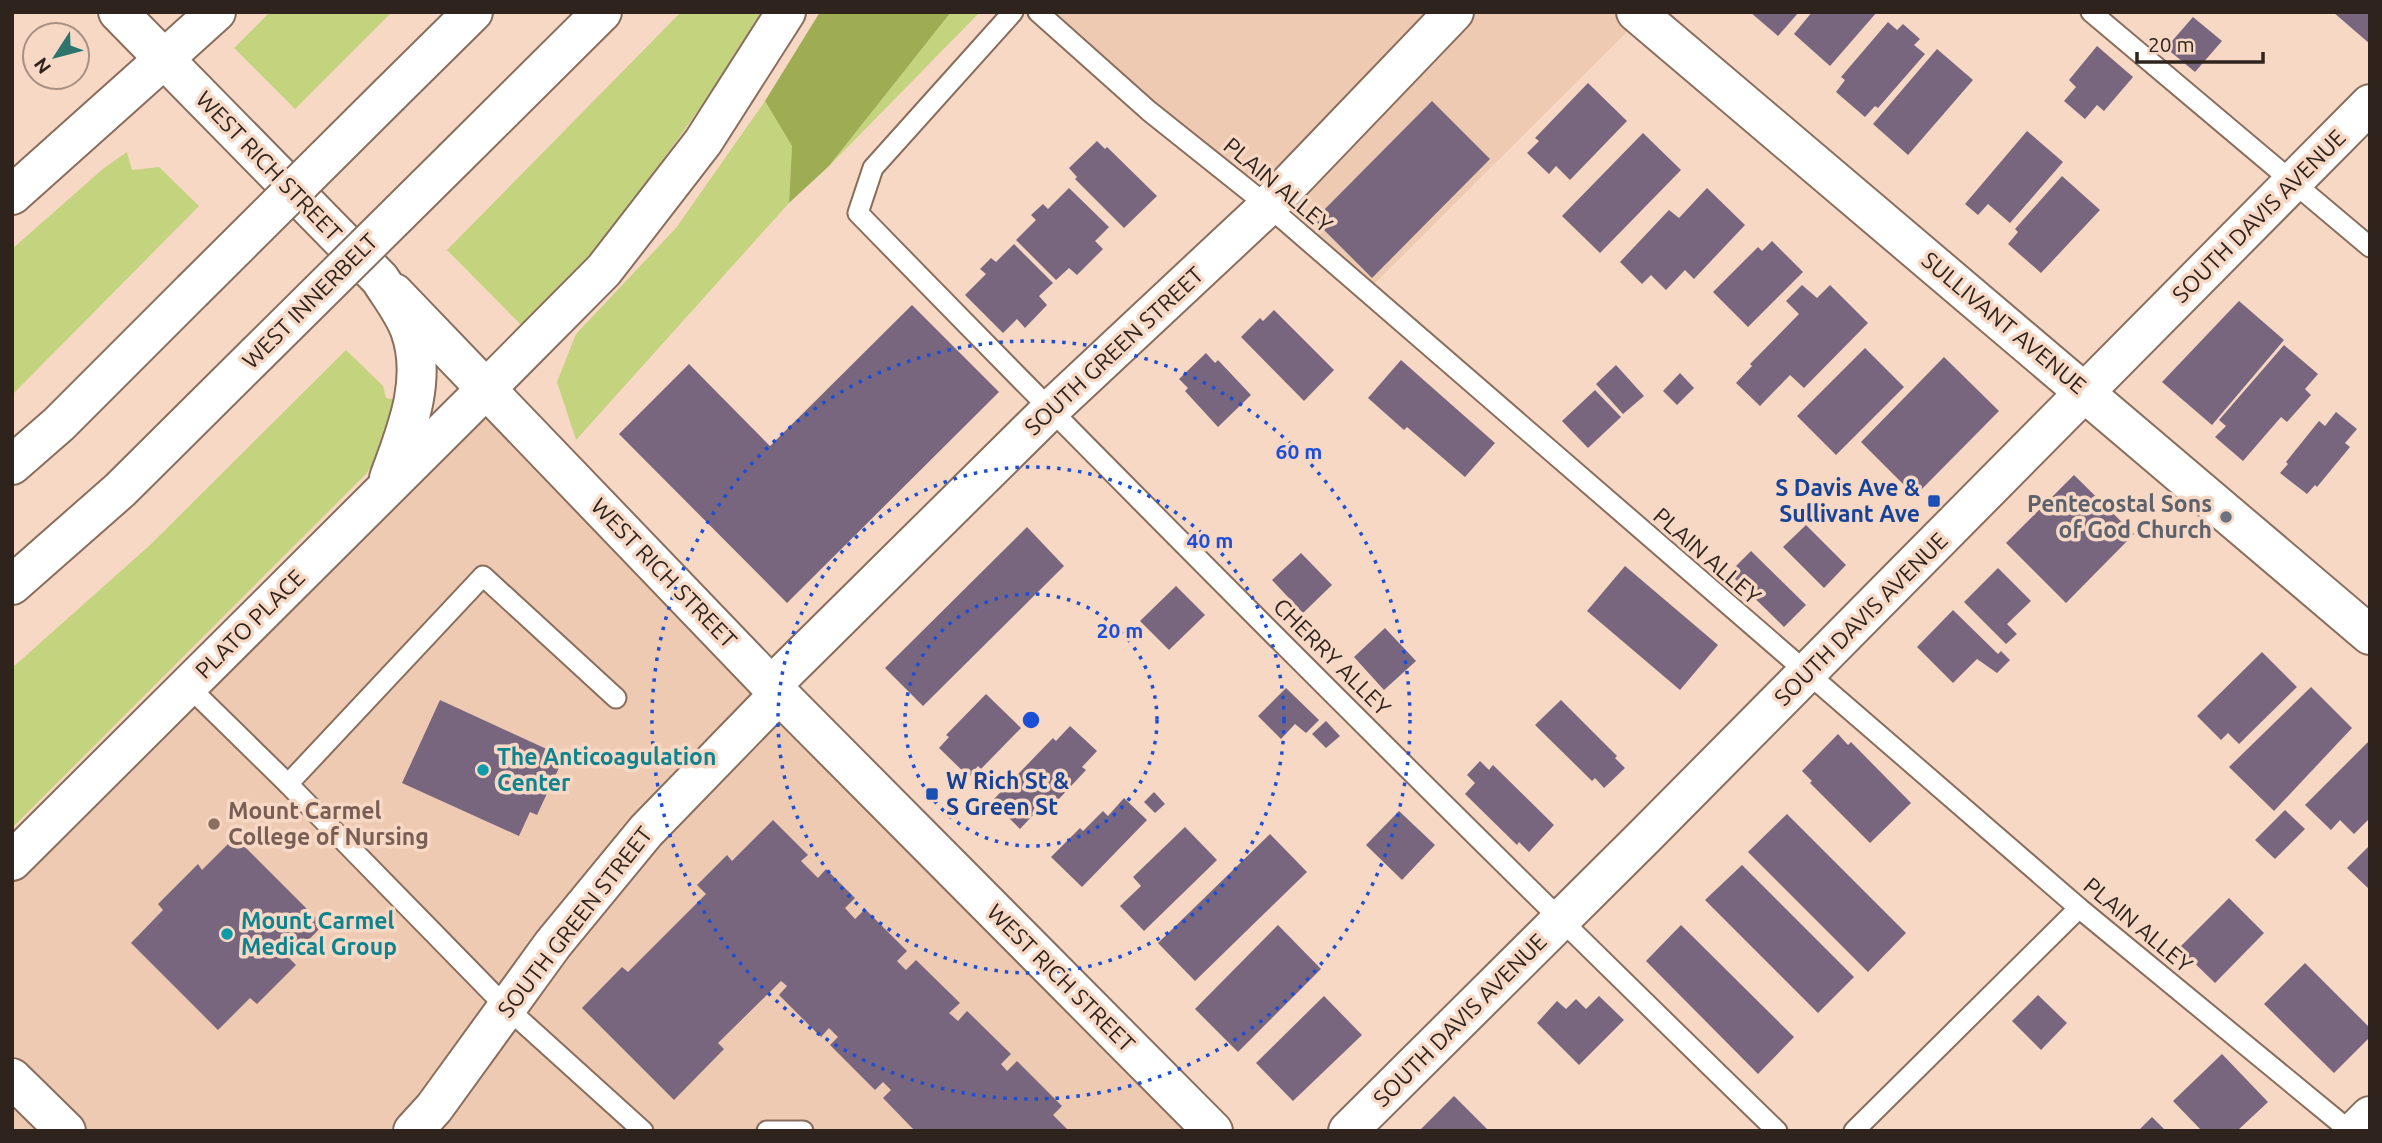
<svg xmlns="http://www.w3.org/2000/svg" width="2382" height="1143" font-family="Ubuntu,sans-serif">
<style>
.built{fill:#efcab2}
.green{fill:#c4d37e}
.forest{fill:#9ead53}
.building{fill:#78667e}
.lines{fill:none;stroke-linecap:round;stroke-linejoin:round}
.lane-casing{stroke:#896e5d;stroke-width:23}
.street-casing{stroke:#896e5d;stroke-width:42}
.secondary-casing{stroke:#896e5d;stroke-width:42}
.primary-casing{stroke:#896e5d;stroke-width:42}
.highway-casing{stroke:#896e5d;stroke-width:42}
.lane{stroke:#fff;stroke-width:19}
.street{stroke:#fff;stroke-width:38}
.secondary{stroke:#fff;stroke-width:38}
.primary{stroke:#fff;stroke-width:38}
.highway{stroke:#fff;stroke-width:38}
.highway-bridge-casing{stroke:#896e5d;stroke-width:42;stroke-linecap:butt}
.highway-bridge{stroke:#fff;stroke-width:38}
.ring{fill:none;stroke:#1d4ed8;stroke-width:3.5;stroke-dasharray:3.5 7}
.transit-dot{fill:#1a4fb4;stroke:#f7d8c5;stroke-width:2.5}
.worship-dot{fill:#6b7280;stroke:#f7d8c5;stroke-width:2.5}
.culture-dot{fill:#0f9aa8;stroke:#f7d8c5;stroke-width:2.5}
.education-dot{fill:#8d6e63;stroke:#f7d8c5;stroke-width:2.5}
.labels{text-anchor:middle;stroke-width:7;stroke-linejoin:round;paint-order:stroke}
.street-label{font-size:23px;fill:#2f241d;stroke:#f7d8c5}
.transit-label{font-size:23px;font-weight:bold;fill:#164399;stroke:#f7d8c5;text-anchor:end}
.worship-label{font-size:23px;font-weight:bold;fill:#5b616d;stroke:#f7d8c5;text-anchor:end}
.culture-label{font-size:23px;font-weight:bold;fill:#0d838f;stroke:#f7d8c5;text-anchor:start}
.education-label{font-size:23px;font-weight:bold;fill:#785e54;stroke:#f7d8c5;text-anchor:start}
.centre{fill:#1d4ed8;stroke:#f7d8c5;stroke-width:3.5}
.ring-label{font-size:21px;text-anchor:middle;font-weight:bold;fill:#1d4ed8;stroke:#f7d8c5;stroke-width:7;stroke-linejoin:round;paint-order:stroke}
</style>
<rect width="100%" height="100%" fill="#f7d8c5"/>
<g class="built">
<polygon points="1038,12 1636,12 1642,17 1366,292"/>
<polygon points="487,388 1213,1131 12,1131 12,861"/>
</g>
<g class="green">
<polygon points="270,12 392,12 295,109 234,48"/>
<path d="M681,12h80c-67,114 -149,217 -233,320l-81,-82z"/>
<polygon points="951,12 980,12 829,166"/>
<polygon points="765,101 792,146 789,203 576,440 557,382 576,334 676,228"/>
<polygon points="127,152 132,170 159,167 199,206 12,395 12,249 104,168"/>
<polygon points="346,350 383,386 386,398 397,400 385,446 366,474 12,828 12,668 149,546"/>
</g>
<polygon class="forest" points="820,12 951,12 829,166 789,203 792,146 765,101"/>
<g class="building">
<polygon points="1750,12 1799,12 1778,36"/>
<polygon points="1812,12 1877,12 1830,66 1794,34"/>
<polygon points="2333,12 2370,12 2370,44"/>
<polygon points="2193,17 2222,41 2195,72 2166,48"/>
<polygon points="1888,22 1897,30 1903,24 1920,39 1914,45 1925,54 1878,108 1875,106 1865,117 1836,92 1845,80 1841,77"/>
<polygon points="2097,46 2133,77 2104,111 2097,105 2085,119 2064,101 2076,87 2069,80"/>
<polygon points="1937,49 1973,80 1908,155 1873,124"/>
<polygon points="1588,83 1627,121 1570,180 1556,166 1549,174 1527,153 1539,141 1535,138"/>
<polygon points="1432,101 1490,159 1372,278 1314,220"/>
<polygon points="2027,131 2063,162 2010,223 1988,204 1978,215 1965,204"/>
<polygon points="1643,133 1681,170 1600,253 1562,216"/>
<polygon points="1097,141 1105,149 1107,147 1157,196 1124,228 1075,179 1077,177 1069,168"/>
<polygon points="2062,176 2100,210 2041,273 2008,244 2018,232 2015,229"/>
<polygon points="1069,188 1109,227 1095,241 1103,249 1077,275 1069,268 1056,280 1016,240 1036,220 1031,215 1043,204 1048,209"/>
<polygon points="1707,188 1745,225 1694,279 1685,270 1666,290 1651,275 1642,284 1620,262 1669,210 1679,218"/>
<polygon points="1772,241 1803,272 1748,327 1713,292 1758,247 1762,251"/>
<polygon points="1014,244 1053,283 1039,296 1047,305 1025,328 1017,319 1003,333 965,295 986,274 980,269 991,258 996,262"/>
<polygon points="1802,285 1817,298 1830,285 1868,323 1804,388 1790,375 1760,406 1736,383 1752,366 1750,364 1799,314 1786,301"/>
<polygon points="2239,301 2284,340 2212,425 2162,382"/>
<polygon points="912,305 999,392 787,603 619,434 689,364 770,446"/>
<polygon points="1274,310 1334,370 1304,401 1241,337 1260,318 1263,321"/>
<polygon points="2284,345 2318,374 2305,389 2311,395 2287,422 2281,417 2243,461 2215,437 2226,426 2219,420"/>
<polygon points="1865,348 1904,387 1836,455 1797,416"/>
<polygon points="1206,353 1215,363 1218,360 1251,395 1218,427 1185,391 1188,388 1179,379"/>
<polygon points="1944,357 1999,411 1915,496 1861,442"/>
<polygon points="1401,360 1495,443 1465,477 1407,427 1404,430 1368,398"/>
<polygon points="1616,365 1644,396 1623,414 1596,384"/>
<polygon points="1680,373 1694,388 1677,405 1663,391"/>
<polygon points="1595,390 1621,417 1588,448 1562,421"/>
<polygon points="2336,412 2357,429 2345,443 2350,447 2317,487 2315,485 2307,494 2280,473 2288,464 2286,462 2319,421 2325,426"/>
<polygon points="2074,475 2134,534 2066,603 2006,543"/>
<polygon points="1806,525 1846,565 1824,588 1783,547"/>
<polygon points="1027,527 1064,566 923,706 885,668"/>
<polygon points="1751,551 1806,605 1784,627 1729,573"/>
<polygon points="1301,553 1332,585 1303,613 1272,580"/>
<polygon points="1625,566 1718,645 1680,690 1587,611"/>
<polygon points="1998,568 2031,601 2007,624 2017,634 2006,644 1964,602"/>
<polygon points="1176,586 1205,615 1169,650 1140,621"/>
<polygon points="1953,610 1998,654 2001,651 2010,660 1997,673 1977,659 1953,683 1917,647"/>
<polygon points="1385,628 1416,661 1384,690 1354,657"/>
<polygon points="2262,652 2297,687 2239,744 2228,733 2221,740 2197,716"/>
<polygon points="2311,687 2352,728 2274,811 2229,767"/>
<polygon points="1286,688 1319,720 1306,733 1295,724 1281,739 1258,716"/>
<polygon points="986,694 1021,728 981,769 978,766 969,777 939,748 949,737 946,735"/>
<polygon points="440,700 564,757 537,815 530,812 519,836 402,783"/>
<polygon points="1561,700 1617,756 1615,758 1625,768 1604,788 1595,778 1592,781 1535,725"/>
<polygon points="1326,721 1340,736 1326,748 1312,734"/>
<polygon points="1070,726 1097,751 1082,767 1086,770 1058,800 1052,795 1020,829 992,801 1053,738 1056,741"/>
<polygon points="1838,734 1848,745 1851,742 1911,803 1870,843 1810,783 1812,781 1802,771"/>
<polygon points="2370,740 2370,818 2354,834 2340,820 2331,830 2305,805"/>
<polygon points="1480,761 1489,770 1493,765 1554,825 1529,852 1519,842 1517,845 1465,794 1475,783 1467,775"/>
<polygon points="1154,792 1165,804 1155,813 1144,802"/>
<polygon points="1124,798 1147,820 1082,887 1051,857 1080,828 1083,831 1103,811 1108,816"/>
<polygon points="2285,810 2305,829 2275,859 2255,840"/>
<polygon points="1399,811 1435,845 1402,880 1366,845"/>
<polygon points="1787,814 1906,933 1868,972 1748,852"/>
<polygon points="773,820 808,855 801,861 818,878 826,869 855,898 845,908 855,919 865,909 907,951 897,961 906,970 916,960 960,1003 949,1013 958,1021 967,1011 1011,1054 1001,1064 1007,1071 1017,1061 1062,1106 1053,1115 1069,1131 915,1131 883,1098 891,1090 883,1082 875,1090 830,1045 838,1037 829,1028 821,1037 779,995 787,986 781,981 718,1043 724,1049 674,1100 582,1008 622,967 628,972 706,894 697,885 727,855 732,861"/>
<polygon points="1185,827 1217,860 1144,931 1120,906 1141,886 1133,877"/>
<polygon points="1270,834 1307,872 1195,981 1158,943"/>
<polygon points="235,837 323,925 290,959 296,965 257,1004 250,998 218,1030 131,943 163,910 158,904 198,864 202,870"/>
<polygon points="2370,845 2370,890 2347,868"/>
<polygon points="1742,865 1854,977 1818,1013 1705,900"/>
<polygon points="2229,898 2264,933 2215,983 2179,948"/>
<polygon points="1278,925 1321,969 1238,1052 1195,1009"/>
<polygon points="1681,925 1794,1037 1758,1074 1646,961"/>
<polygon points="2305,963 2370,1028 2370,1037 2334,1073 2264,1004"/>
<polygon points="2038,995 2067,1023 2041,1050 2012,1021"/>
<polygon points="1324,996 1362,1035 1293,1101 1256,1063"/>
<polygon points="1599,996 1624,1020 1579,1065 1537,1023 1557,1001 1566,1009 1576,999 1586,1009"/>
<polygon points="2222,1054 2268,1102 2237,1131 2202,1131 2173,1101"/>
<polygon points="1454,1096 1489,1131 1419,1131"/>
<polygon points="2152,1117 2166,1131 2138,1131"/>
</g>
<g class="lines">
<defs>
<g id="lane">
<path d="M1013,12l-140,156 -15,45c302,310 608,616 919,918"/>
<polyline points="1038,12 1149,111 1268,206 2079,908 2350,1131"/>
<polyline points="2091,12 2370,247"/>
<polyline points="188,686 288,784"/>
<polyline points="616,698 483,576 288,784 507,1008 643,1131"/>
<polyline points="767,1131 803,1131"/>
<polyline points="1854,1131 2079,908"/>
</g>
<g id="street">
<polyline points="771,686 1050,410 1268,206 1454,12"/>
<polyline points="413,1131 434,1108 553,944 646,831 779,694"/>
</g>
<g id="secondary">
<polyline points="1636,12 2370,635"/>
<polyline points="394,293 779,694 1213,1131"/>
<polyline points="1348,1131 1645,836 2370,104"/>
<polyline points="2355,1131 2370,1116"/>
</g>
<g id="primary">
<path d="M118,12l262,267c10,16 24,34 30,51 18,50 -4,102 -21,148"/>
<polyline points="12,195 164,59"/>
<polyline points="12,861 487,388"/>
<polyline points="12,1078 66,1131"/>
</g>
<g id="highway">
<polyline points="164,59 216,12"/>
<polyline points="390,94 473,12"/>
<polyline points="455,158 602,12"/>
<polyline points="487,388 604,270 703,142 786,12"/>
<polyline points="12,465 59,424 192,291"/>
<polyline points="12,585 120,490 257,354"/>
</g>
</defs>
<use href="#lane" class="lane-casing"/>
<use href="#street" class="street-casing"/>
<use href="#secondary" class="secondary-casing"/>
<use href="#primary" class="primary-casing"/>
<use href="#highway" class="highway-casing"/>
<use href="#lane" class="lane"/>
<use href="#street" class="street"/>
<use href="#secondary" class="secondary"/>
<use href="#primary" class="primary"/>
<use href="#highway" class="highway"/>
<defs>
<g id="highway-bridge">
<polyline points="192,291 390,94"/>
<polyline points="257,354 455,158"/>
</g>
</defs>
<use href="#highway-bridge" class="highway-bridge-casing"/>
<use href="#highway-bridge" class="highway-bridge"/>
</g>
<g class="ring">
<circle cx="1031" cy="720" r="126"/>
<circle cx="1031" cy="720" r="253"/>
<circle cx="1031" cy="720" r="379"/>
</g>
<g class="transit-dot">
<rect x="1927" y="494" width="14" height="14" rx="3.5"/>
<rect x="925" y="787" width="14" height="14" rx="3.5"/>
</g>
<circle class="worship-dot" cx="2226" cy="517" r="7"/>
<g class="culture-dot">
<circle cx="483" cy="770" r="7"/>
<circle cx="227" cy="934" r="7"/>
</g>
<circle class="education-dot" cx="214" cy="824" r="7"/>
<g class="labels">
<g class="street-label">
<text transform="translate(269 166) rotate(46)" y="8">WEST RICH STREET</text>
<text transform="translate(1278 185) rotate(40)" y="8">PLAIN ALLEY</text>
<text transform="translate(2259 216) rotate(-45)" y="8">SOUTH DAVIS AVENUE</text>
<text transform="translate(310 301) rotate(-45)" y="8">WEST INNERBELT</text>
<text transform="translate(2004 323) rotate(40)" y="8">SULLIVANT AVENUE</text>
<text transform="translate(1114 351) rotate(-43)" y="8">SOUTH GREEN STREET</text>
<text transform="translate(1707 556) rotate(41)" y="8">PLAIN ALLEY</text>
<text transform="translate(664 573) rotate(46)" y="8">WEST RICH STREET</text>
<text transform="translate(1861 619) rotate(-45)" y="8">SOUTH DAVIS AVENUE</text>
<text transform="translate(250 624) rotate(-45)" y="8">PLATO PLACE</text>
<text transform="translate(1332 657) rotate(45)" y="8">CHERRY ALLEY</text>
<text transform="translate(575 922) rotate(-52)" y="8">SOUTH GREEN STREET</text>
<text transform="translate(2138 925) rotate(40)" y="8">PLAIN ALLEY</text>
<text transform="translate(1061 978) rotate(45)" y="8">WEST RICH STREET</text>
<text transform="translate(1460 1020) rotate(-45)" y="8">SOUTH DAVIS AVENUE</text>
</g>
<g class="transit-label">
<text x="1920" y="496">S Davis Ave &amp;<tspan x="1920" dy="26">Sullivant Ave</tspan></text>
<text x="946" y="789" text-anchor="start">W Rich St &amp;<tspan x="946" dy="26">S Green St</tspan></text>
</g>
<g class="worship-label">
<text x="2212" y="512">Pentecostal Sons<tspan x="2212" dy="26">of God Church</tspan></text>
</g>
<g class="culture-label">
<text x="497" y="765">The Anticoagulation<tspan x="497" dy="26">Center</tspan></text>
<text x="241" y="929">Mount Carmel<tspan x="241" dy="26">Medical Group</tspan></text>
</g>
<g class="education-label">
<text x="228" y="819">Mount Carmel<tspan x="228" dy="26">College of Nursing</tspan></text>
</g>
</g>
<circle cx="1031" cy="720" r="10" class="centre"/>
<g class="ring-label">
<text x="1299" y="459">60 m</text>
<text x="1210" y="548">40 m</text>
<text x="1120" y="638">20 m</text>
</g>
<rect width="2382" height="1143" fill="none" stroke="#2f241d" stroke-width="28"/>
<g transform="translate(56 56) rotate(234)"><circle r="33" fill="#f7d8c5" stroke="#a79082" stroke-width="2"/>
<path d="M0-5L12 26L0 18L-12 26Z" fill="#2c746d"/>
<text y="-10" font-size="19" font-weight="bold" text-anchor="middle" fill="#2f241d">N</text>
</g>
<path d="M2137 52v10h126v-10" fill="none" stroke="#2f241d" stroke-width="3.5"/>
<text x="2148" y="52" font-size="21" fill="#2f241d" stroke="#f7d8c5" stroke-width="5" paint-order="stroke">20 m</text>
</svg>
